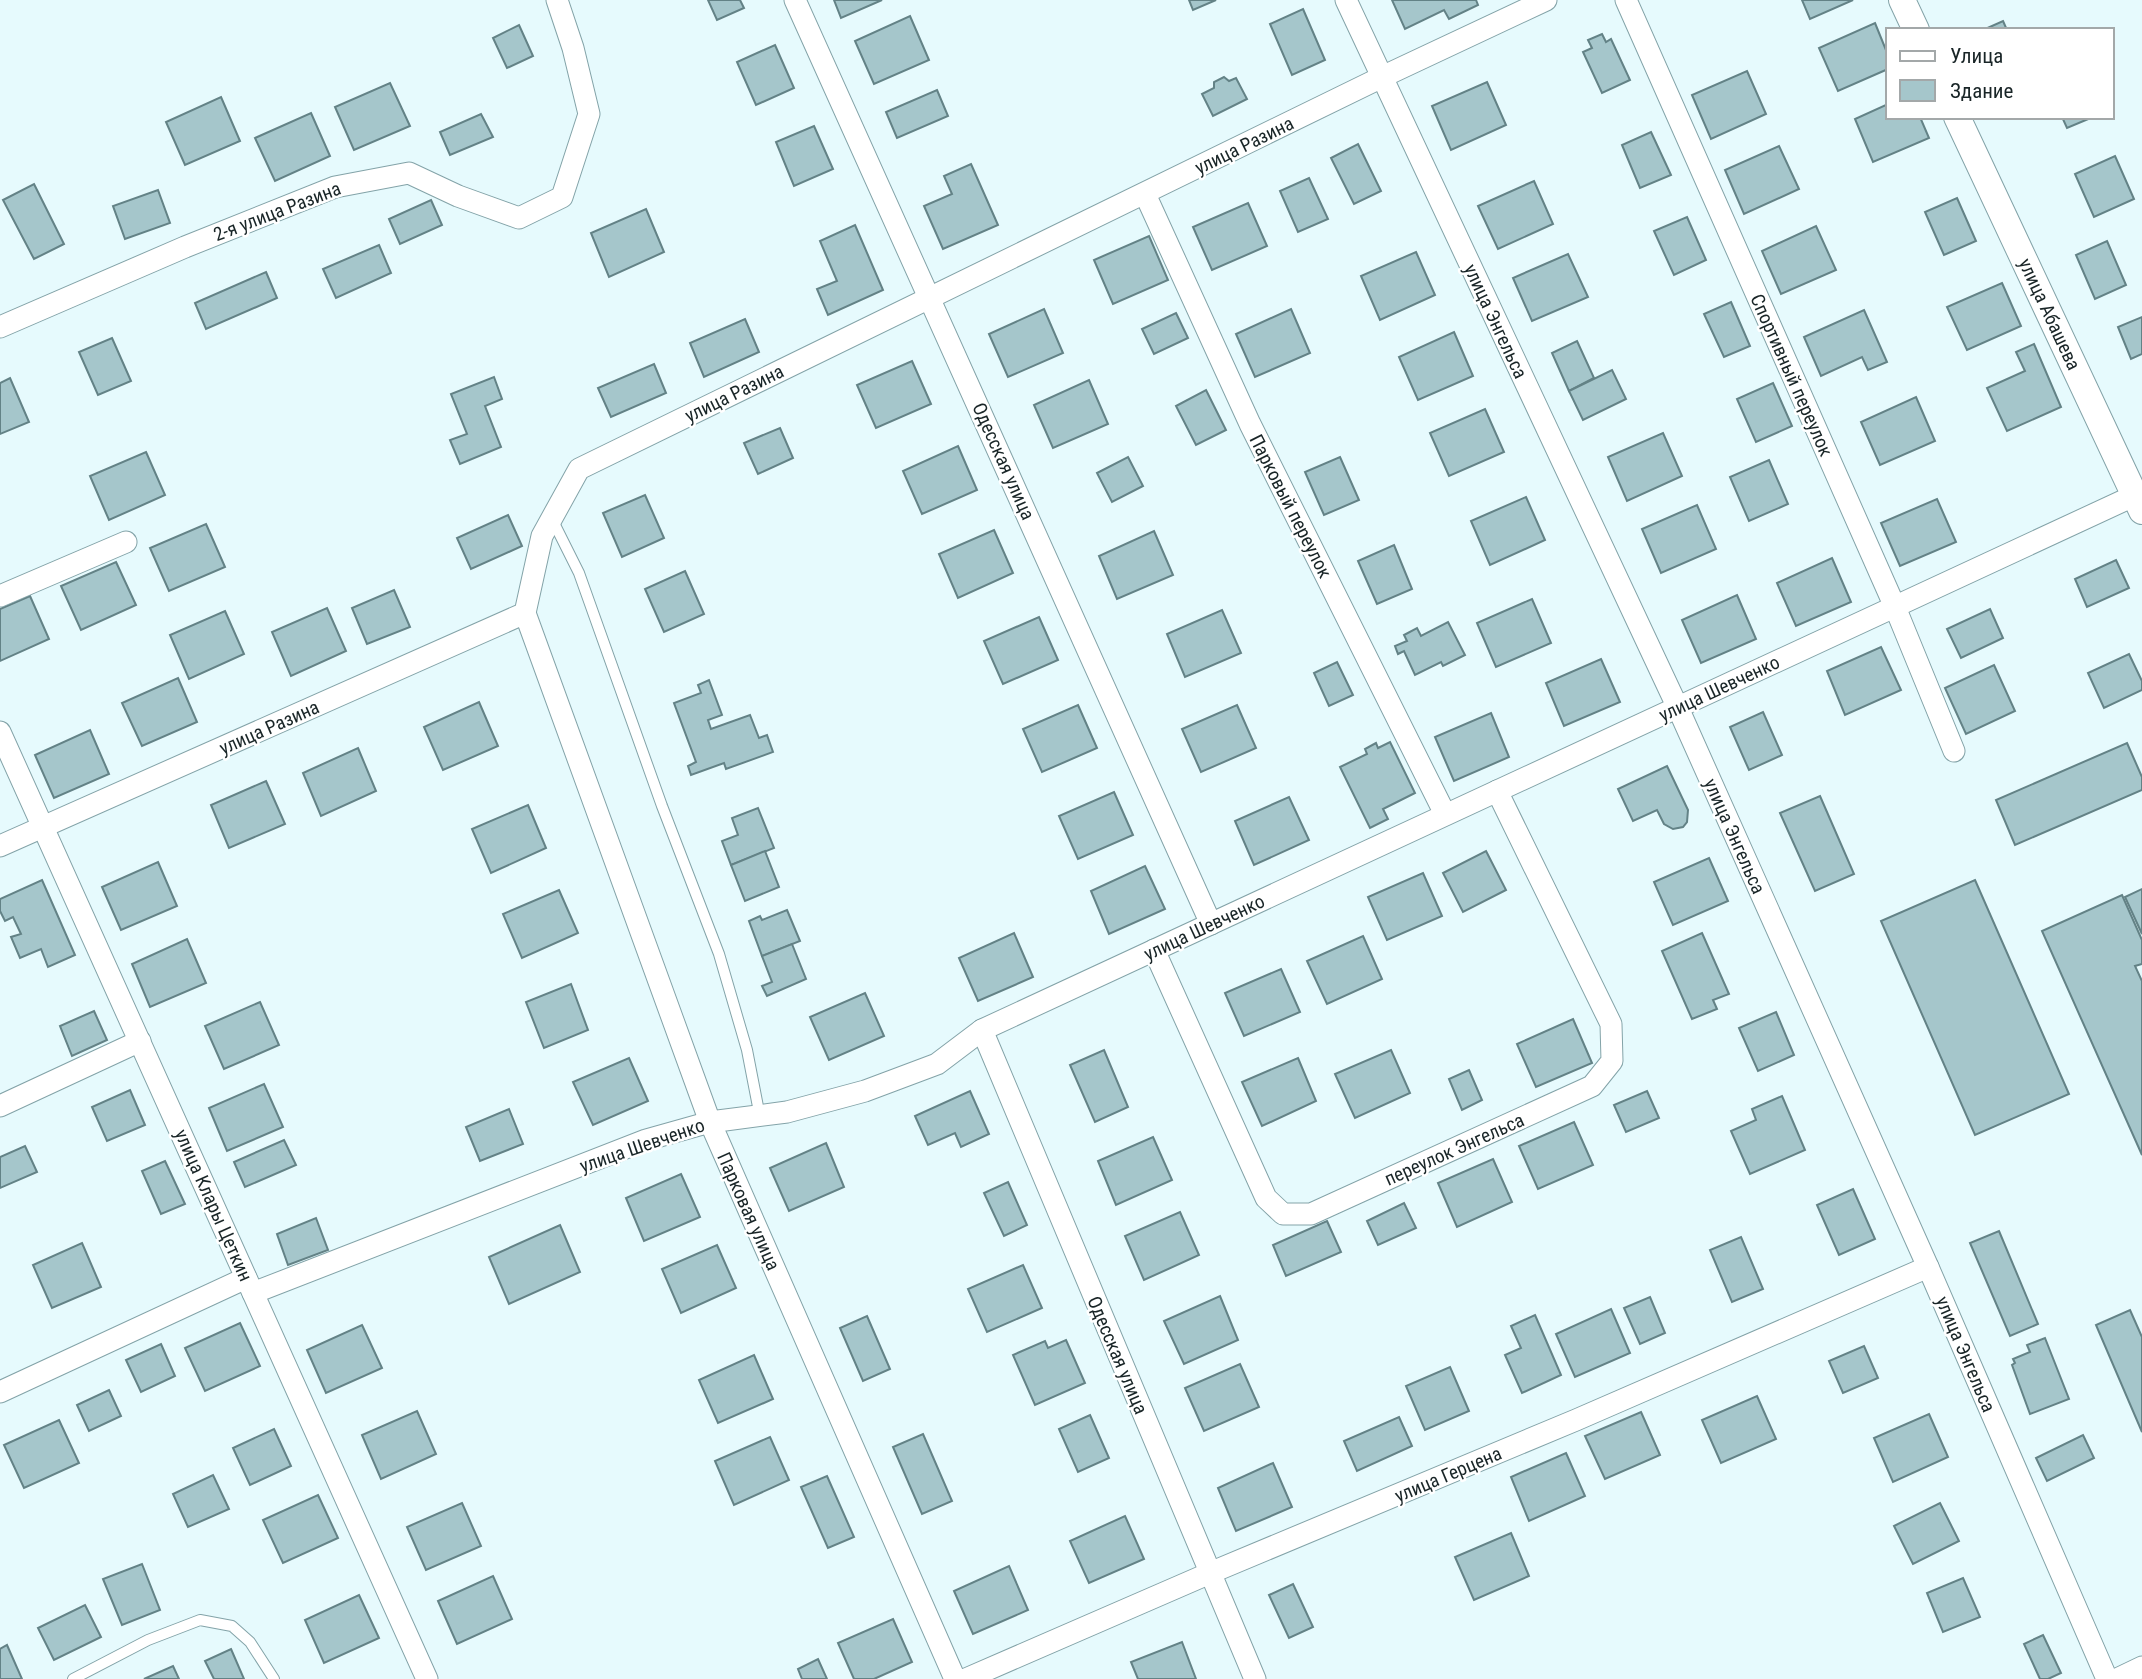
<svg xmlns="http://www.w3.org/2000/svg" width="2142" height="1679" font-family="'Roboto Condensed',sans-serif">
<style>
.building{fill:#a5c6cb;stroke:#638286;stroke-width:2}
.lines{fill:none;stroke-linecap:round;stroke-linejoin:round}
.service-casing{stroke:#83a3a8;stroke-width:12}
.minor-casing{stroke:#83a3a8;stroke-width:23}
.tertiary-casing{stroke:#83a3a8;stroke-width:28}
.service{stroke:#fff;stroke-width:10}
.minor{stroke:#fff;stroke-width:21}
.tertiary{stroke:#fff;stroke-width:26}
.labels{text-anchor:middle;stroke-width:5;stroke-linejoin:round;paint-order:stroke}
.street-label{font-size:19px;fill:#192527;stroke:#fff}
</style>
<rect width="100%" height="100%" fill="#e6fafd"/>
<g class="building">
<polygon points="708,0 740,0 744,8 717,20"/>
<polygon points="834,0 882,0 841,18"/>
<polygon points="1189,0 1216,0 1193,10"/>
<polygon points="1392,0 1476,0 1478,5 1449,19 1444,10 1405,29"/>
<polygon points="1802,0 1853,0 1810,19"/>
<polygon points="1303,9 1325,60 1292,75 1270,24"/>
<polygon points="910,16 929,60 874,84 855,41"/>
<polygon points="2003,21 2007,30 1983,30"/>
<polygon points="1875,23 1888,55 1888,69 1838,91 1819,48"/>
<polygon points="519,25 533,56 507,68 493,38"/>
<polygon points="1602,34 1606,42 1611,39 1630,80 1602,93 1583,52 1592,48 1588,40"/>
<polygon points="775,45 794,88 756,105 737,62"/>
<polygon points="1747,71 1766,114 1711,139 1692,95"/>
<polygon points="1224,77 1229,81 1236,78 1247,99 1213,116 1202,94 1214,88 1214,82"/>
<polygon points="1487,82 1506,125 1451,150 1432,106"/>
<polygon points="390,83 410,126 354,150 335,107"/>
<polygon points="937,90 948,116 897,138 886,112"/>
<polygon points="221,97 240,141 185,165 166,122"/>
<polygon points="1888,104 1888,117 1920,117 1929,138 1873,162 1855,119"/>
<polygon points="311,113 330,156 275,181 255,138"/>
<polygon points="481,114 493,137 450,155 440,132"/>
<polygon points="2062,117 2093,117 2067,128"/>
<polygon points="814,126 833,169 794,186 776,142"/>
<polygon points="1651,132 1671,175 1640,188 1622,145"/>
<polygon points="1358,144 1381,191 1354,204 1331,158"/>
<polygon points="1779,146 1799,189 1744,214 1725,170"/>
<polygon points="2115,156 2134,199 2094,217 2075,174"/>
<polygon points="971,164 998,225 943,249 924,206 952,194 944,176"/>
<polygon points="1309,178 1328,219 1298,232 1280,191"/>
<polygon points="1534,181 1553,224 1498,249 1478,206"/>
<polygon points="34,184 64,244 34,259 3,200"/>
<polygon points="158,190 170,223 125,239 113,206"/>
<polygon points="1957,198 1976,241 1944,255 1925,212"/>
<polygon points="431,200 442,225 400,244 389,219"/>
<polygon points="1248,203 1267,246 1212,270 1193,227"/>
<polygon points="646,209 664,252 609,277 591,233"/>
<polygon points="1687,217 1706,260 1674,275 1654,231"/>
<polygon points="855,225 883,290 828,315 817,289 837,281 820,241"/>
<polygon points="1816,226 1836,270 1781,294 1762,251"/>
<polygon points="1149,236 1168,280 1113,304 1094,260"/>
<polygon points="2107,241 2126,285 2095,299 2076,255"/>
<polygon points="379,245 391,273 336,298 323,269"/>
<polygon points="1416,252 1435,295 1380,320 1361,276"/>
<polygon points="1568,254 1588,297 1532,321 1513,278"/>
<polygon points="266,272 277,298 206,329 195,303"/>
<polygon points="2002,283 2021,326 1967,350 1947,307"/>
<polygon points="1731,302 1750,346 1724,357 1704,314"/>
<polygon points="1044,309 1063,353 1008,377 989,334"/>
<polygon points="1291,309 1310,353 1255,377 1236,334"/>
<polygon points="1864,310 1887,362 1868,370 1862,357 1821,376 1804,337"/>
<polygon points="1176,313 1188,338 1154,354 1142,329"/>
<polygon points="2142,317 2142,354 2131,359 2118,327"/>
<polygon points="745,319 759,352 704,377 690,343"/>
<polygon points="1454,332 1473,376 1418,400 1399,357"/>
<polygon points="112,338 131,381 98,395 79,352"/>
<polygon points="1577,341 1594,378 1569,391 1552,353"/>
<polygon points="2034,344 2061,407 2007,431 1987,388 2025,371 2016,352"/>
<polygon points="912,361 931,404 876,428 857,385"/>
<polygon points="654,364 666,393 611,417 598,388"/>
<polygon points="1612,370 1626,399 1583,420 1569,391"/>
<polygon points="494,377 502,399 485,406 501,447 460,464 450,440 467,434 451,394"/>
<polygon points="10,378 29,422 0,434 0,383"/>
<polygon points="1089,380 1108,424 1053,448 1034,405"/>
<polygon points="1773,383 1792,426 1756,442 1737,399"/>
<polygon points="1206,390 1226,430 1196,445 1176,406"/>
<polygon points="1916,397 1935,441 1880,465 1861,422"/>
<polygon points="1485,409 1504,452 1449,476 1430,433"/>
<polygon points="780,428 793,458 758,474 744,443"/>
<polygon points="1663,433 1682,476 1627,501 1608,457"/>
<polygon points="958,446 977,490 922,514 903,471"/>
<polygon points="146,452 165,495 109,520 90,476"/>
<polygon points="1128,457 1143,486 1112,502 1097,473"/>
<polygon points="1340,457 1359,500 1324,515 1305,472"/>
<polygon points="1769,460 1788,504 1749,521 1730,477"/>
<polygon points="645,495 664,538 622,557 603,513"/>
<polygon points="1526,497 1545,540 1490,565 1471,521"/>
<polygon points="1937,499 1956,542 1900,566 1881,523"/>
<polygon points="1697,505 1716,549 1661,573 1642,529"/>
<polygon points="508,515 522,546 471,569 457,538"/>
<polygon points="206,524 225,567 169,591 150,548"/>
<polygon points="994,530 1013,573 958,598 939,554"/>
<polygon points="1154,531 1173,575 1117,599 1099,556"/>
<polygon points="1394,545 1412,589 1377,604 1358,561"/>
<polygon points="1832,558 1851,602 1796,626 1777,583"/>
<polygon points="2116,560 2129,588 2087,607 2075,579"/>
<polygon points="116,562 136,605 81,630 61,586"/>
<polygon points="685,571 704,614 664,632 645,589"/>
<polygon points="394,590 410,627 367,644 352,608"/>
<polygon points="1737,595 1756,639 1701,663 1682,620"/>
<polygon points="30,596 49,639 0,661 0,609"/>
<polygon points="1532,599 1551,643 1496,667 1477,623"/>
<polygon points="327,608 346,651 291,676 272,632"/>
<polygon points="1990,609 2003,638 1961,658 1947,629"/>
<polygon points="1222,610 1241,653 1185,677 1167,634"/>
<polygon points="225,611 244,654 189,679 170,635"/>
<polygon points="1039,617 1058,660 1003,684 984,641"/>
<polygon points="1448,622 1465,655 1443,666 1441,662 1415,675 1404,651 1398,654 1395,646 1407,641 1404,635 1417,628 1421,636"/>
<polygon points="1881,647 1901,690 1845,715 1827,671"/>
<polygon points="2129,654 2142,681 2142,690 2104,708 2088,673"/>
<polygon points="1601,659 1620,702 1564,726 1546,683"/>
<polygon points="1337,662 1353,695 1329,706 1314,673"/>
<polygon points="1994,665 2015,711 1966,734 1945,688"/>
<polygon points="178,678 197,722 142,746 122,703"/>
<polygon points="709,680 722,715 708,720 711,729 750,715 759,738 767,735 773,752 726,769 724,763 691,775 688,766 696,762 674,703 701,693 698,685"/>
<polygon points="479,702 498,746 443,770 424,727"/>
<polygon points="1078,705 1097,748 1042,772 1023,729"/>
<polygon points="1237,705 1256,748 1201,772 1182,729"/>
<polygon points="1763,712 1782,755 1749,770 1730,727"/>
<polygon points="1491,713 1509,757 1454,781 1435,737"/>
<polygon points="90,730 109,774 54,798 35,755"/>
<polygon points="1390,742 1415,793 1383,809 1388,819 1370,828 1340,767 1367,754 1365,749 1376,743 1378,748"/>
<polygon points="2127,743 2142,777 2142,790 2015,845 1996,800"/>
<polygon points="358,748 376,791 321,816 303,773"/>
<polygon points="1667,766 1688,810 1687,822 1683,827 1673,829 1664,824 1657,810 1633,821 1618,789"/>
<polygon points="266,781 285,824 229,848 211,805"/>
<polygon points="1114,792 1133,835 1078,859 1059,816"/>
<polygon points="1820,796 1854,874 1815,891 1780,813"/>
<polygon points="1289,797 1309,840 1254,865 1235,821"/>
<polygon points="528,805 546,848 491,873 472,829"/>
<polygon points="758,808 774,848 731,865 722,841 738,835 732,818"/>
<polygon points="765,851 779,887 745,901 731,865"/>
<polygon points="1486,851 1506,890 1463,912 1443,873"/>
<polygon points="1709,858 1728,901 1673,925 1654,882"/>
<polygon points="158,862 177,906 121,930 102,887"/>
<polygon points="1145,866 1165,909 1109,934 1091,891"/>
<polygon points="1423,873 1442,916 1387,940 1368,897"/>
<polygon points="42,880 75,955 48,967 41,949 20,958 11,937 21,934 13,917 5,921 0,911 0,899"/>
<polygon points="1975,880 2069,1094 1975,1135 1881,921"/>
<polygon points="2142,889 2142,934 2125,897"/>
<polygon points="559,890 578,933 522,958 503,914"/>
<polygon points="2122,895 2142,940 2142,964 2135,966 2142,981 2142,1155 2042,931"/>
<polygon points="787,910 800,941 762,956 749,921 760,916 762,920"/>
<polygon points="1014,933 1033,977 978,1001 959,958"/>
<polygon points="1702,933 1729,994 1713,1000 1717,1009 1692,1019 1662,951"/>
<polygon points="1363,936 1382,979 1327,1004 1307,961"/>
<polygon points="187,939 206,983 150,1007 132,964"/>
<polygon points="792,944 806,979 767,996 762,986 772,982 762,956"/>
<polygon points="1281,969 1300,1012 1244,1036 1225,993"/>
<polygon points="571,984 588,1030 544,1048 526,1002"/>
<polygon points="865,993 884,1036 829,1060 810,1017"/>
<polygon points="260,1002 279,1045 224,1069 205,1026"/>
<polygon points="94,1011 107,1040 72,1056 60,1026"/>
<polygon points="1776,1012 1794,1055 1758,1071 1739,1028"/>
<polygon points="1573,1019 1592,1063 1536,1087 1517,1044"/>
<polygon points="1104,1050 1128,1107 1095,1122 1070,1065"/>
<polygon points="1391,1050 1410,1093 1355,1118 1335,1074"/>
<polygon points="629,1058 648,1101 593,1125 573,1082"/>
<polygon points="1298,1058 1316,1101 1262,1126 1242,1082"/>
<polygon points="1469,1070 1482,1100 1462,1110 1449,1079"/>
<polygon points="264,1084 283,1127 227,1151 209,1108"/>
<polygon points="130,1090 145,1125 107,1141 92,1107"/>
<polygon points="970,1091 989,1134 961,1147 955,1133 928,1145 915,1116"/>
<polygon points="1647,1091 1659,1118 1626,1132 1614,1105"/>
<polygon points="1782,1096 1805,1150 1750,1174 1731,1131 1756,1120 1752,1109"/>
<polygon points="509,1109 523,1144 480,1161 466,1127"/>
<polygon points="1574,1122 1593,1165 1538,1189 1519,1146"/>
<polygon points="1153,1137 1172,1180 1116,1205 1098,1161"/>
<polygon points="284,1140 296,1165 245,1187 234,1162"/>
<polygon points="826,1143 844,1187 789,1211 770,1168"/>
<polygon points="25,1146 37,1172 0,1188 0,1157"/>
<polygon points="1493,1159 1512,1202 1457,1227 1438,1183"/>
<polygon points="165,1161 185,1204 161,1214 142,1171"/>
<polygon points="681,1174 700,1217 644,1241 626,1198"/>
<polygon points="1008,1182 1027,1225 1004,1236 984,1193"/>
<polygon points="1853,1189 1875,1239 1839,1255 1817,1205"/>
<polygon points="1404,1203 1416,1228 1378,1245 1367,1221"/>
<polygon points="1180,1212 1199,1255 1144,1280 1125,1236"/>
<polygon points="316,1218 328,1250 288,1265 277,1234"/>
<polygon points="1327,1221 1341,1252 1286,1276 1273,1245"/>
<polygon points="560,1225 580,1272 509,1304 489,1257"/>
<polygon points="1999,1231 2038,1324 2010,1336 1970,1243"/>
<polygon points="1741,1237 1763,1289 1732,1302 1710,1250"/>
<polygon points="82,1243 101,1287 52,1308 33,1265"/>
<polygon points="717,1245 736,1288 681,1313 662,1269"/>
<polygon points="1023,1265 1042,1308 987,1332 968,1289"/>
<polygon points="1220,1296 1238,1340 1184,1364 1164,1321"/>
<polygon points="1650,1297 1665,1333 1640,1344 1624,1308"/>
<polygon points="1611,1309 1630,1353 1575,1377 1556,1334"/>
<polygon points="2130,1310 2142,1337 2142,1432 2096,1325"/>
<polygon points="1535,1315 1561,1375 1522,1393 1505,1355 1521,1348 1511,1326"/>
<polygon points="867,1316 890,1369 863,1381 840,1328"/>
<polygon points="240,1323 260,1366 205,1391 185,1348"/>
<polygon points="362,1325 382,1368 326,1393 307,1350"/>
<polygon points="2045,1338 2069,1399 2030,1414 2012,1365 2015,1363 2013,1359 2030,1352 2027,1345"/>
<polygon points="1066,1340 1085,1383 1035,1405 1013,1355 1045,1341 1048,1348"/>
<polygon points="161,1344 175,1376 141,1392 126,1360"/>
<polygon points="1864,1346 1878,1378 1843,1393 1829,1361"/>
<polygon points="754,1355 773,1399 718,1423 699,1380"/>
<polygon points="1240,1364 1259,1407 1204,1431 1185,1388"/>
<polygon points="1450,1367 1469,1411 1425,1430 1406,1386"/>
<polygon points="109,1390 121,1416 89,1431 77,1405"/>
<polygon points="1757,1396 1776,1439 1721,1463 1702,1420"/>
<polygon points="417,1411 436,1454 381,1479 362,1435"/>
<polygon points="1641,1412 1660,1455 1605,1479 1585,1436"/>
<polygon points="1929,1414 1948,1457 1893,1482 1874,1438"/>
<polygon points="1090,1415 1109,1458 1078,1472 1059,1429"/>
<polygon points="1399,1417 1412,1446 1357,1471 1344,1441"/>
<polygon points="59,1420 79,1463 24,1488 4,1445"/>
<polygon points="274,1429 291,1466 250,1485 233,1448"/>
<polygon points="923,1434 952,1501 922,1514 893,1447"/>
<polygon points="2083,1435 2094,1458 2047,1481 2036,1458"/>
<polygon points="770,1437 789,1480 734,1505 715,1461"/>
<polygon points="1566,1453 1585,1496 1529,1521 1511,1477"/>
<polygon points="1273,1463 1292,1507 1236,1531 1218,1488"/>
<polygon points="213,1475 229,1509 188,1527 173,1494"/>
<polygon points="827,1476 854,1537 828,1548 801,1487"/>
<polygon points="318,1495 338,1538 283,1563 263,1520"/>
<polygon points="462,1503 481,1546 426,1570 407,1527"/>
<polygon points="1940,1503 1959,1541 1913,1564 1894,1526"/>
<polygon points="1125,1516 1144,1559 1089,1583 1070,1541"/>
<polygon points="1511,1533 1529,1576 1474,1600 1455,1557"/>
<polygon points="142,1564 160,1610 122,1625 103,1579"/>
<polygon points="1009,1566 1028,1610 973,1634 954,1591"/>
<polygon points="493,1576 512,1619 457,1644 438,1601"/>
<polygon points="1963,1578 1980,1617 1943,1632 1927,1593"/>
<polygon points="1293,1584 1313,1627 1289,1638 1269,1595"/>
<polygon points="359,1595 379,1638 324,1663 305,1620"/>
<polygon points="85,1605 101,1637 54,1660 38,1628"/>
<polygon points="893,1619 912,1662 874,1679 854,1679 838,1643"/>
<polygon points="2043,1635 2061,1673 2048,1679 2040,1679 2024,1644"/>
<polygon points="1182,1642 1196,1679 1138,1679 1131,1662"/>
<polygon points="7,1645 22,1679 0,1679 0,1649"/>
<polygon points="231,1649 244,1679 214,1679 205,1661"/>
<polygon points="818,1659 827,1679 802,1679 798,1669"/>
<polygon points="173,1666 179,1679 144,1679"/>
</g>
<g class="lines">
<defs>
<g id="service">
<polyline points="552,519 579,573 662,806 719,954 747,1050 760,1117"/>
<polyline points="73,1679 148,1640 200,1620 232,1626 250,1642 274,1679"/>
</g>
<g id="minor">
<polyline points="795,0 1211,924"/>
<polyline points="1346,0 1678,708 1928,1267 2107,1679"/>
<polyline points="1626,0 1895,607 1954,751"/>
<polyline points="1145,194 1250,424 1445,814"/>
<polyline points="0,327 185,247 335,187 409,173 458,196 519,218 562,197 589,114 573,48 557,0"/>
<polyline points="0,596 126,542"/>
<polyline points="525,613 710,1122 955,1679"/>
<polyline points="0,732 427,1679"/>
<polyline points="0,846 525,613 542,536 579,469 1382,77 1546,0"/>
<polyline points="1154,950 1266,1198 1283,1214 1311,1214 1592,1086 1612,1061 1611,1024 1497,791"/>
<polyline points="982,1030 1255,1679"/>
<polyline points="0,1106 140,1041"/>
<polyline points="253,1293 646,1140 710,1122 787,1112 865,1091 937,1064 982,1030 2142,492"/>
<polyline points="0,1392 246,1278"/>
<polyline points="966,1679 1210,1573 1576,1420 1928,1267"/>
<polyline points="2117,1679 2142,1667"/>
</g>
<g id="tertiary">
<polyline points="1902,0 1916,30"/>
<polyline points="1957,117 2142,511"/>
</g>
</defs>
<use href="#service" class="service-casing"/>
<use href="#minor" class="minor-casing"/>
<use href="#tertiary" class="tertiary-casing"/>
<use href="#service" class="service"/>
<use href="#minor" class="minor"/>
<use href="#tertiary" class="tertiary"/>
</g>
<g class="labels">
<g class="street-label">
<text transform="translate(1244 145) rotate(-26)" y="7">улица Разина</text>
<text transform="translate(277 211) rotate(-21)" y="7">2-я улица Разина</text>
<text transform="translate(2050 314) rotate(65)" y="7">улица Абашева</text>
<text transform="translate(1496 321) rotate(65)" y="7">улица Энгельса</text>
<text transform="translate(1792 375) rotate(66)" y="7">Спортивный переулок</text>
<text transform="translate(734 393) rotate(-26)" y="7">улица Разина</text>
<text transform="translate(1004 461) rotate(66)" y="7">Одесская улица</text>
<text transform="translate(1291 506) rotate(63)" y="7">Парковый переулок</text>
<text transform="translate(1719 688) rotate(-25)" y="7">улица Шевченко</text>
<text transform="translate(269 727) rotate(-24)" y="7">улица Разина</text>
<text transform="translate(1735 836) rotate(66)" y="7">улица Энгельса</text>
<text transform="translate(1204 927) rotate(-25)" y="7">улица Шевченко</text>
<text transform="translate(642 1145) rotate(-19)" y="7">улица Шевченко</text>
<text transform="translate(1454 1149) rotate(-24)" y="7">переулок Энгельса</text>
<text transform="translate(214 1205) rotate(66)" y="7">улица Клары Цеткин</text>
<text transform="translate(749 1211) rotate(66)" y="7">Парковая улица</text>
<text transform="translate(1966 1354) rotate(67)" y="7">улица Энгельса</text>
<text transform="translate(1118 1355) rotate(67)" y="7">Одесская улица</text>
<text transform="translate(1448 1474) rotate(-23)" y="7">улица Герцена</text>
</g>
</g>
<rect x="1886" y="28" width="228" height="91" fill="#ffffff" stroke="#a3a8a9" stroke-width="2"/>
<rect x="1900" y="51" width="35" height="10" fill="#ffffff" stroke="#a3a8a9" stroke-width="2"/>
<text x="1950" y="63" font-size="21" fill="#192527">Улица</text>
<rect x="1900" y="80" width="35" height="21" fill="#a5c6cb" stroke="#a3a8a9" stroke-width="2"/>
<text x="1950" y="98" font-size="21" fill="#192527">Здание</text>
</svg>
